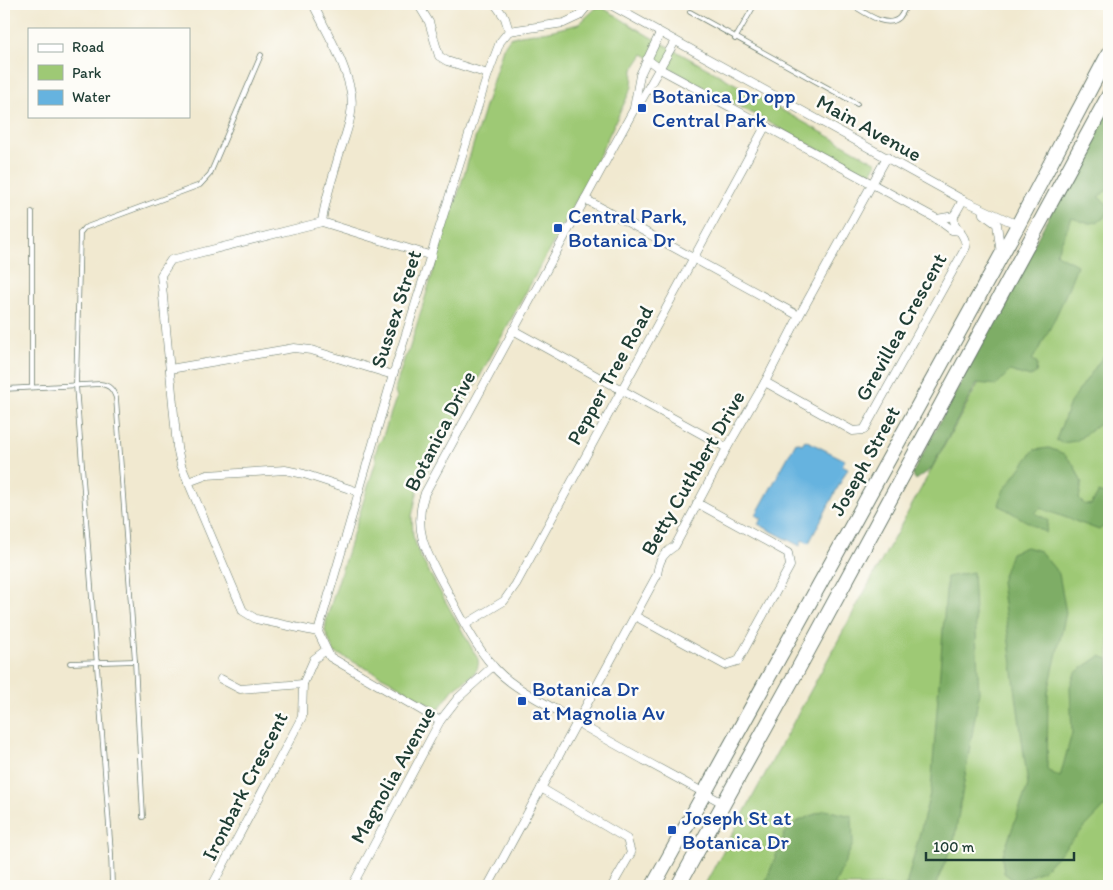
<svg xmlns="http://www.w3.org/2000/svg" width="1113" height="890" font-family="Itim,sans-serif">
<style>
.green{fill:#9ec975;stroke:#5e8354}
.forest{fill:#7ead66;stroke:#4e754d}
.water{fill:#66b3df;stroke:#42788a}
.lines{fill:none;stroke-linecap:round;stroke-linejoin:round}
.service-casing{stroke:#68796b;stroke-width:5.5}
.minor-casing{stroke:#68796b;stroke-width:9}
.trunk-casing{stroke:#68796b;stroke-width:16}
.service{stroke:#fff;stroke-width:4}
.minor{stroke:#fff;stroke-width:8}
.trunk{stroke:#fff;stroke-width:14}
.transit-dot{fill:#1a4fb4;stroke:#fdfcf7;stroke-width:2}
.labels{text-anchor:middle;stroke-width:5;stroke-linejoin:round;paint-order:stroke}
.transit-label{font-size:21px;fill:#164399;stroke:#fdfcf7;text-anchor:start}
.street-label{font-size:21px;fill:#1f3d34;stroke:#fdfcf7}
</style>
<rect width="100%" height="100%" fill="#fdfcf7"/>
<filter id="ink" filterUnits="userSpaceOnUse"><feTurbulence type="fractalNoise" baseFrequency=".02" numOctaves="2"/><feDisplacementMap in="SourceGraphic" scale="10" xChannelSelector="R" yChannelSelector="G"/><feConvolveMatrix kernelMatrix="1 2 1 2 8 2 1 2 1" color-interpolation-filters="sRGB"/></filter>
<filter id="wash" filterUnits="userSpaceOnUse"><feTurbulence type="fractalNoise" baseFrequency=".0096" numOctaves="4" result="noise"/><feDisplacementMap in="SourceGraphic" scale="20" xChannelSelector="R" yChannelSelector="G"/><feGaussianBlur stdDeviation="1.12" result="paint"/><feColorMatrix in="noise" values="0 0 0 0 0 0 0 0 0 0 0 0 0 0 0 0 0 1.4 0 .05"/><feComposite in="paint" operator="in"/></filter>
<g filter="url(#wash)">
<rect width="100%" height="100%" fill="#f1e9d0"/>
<g class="green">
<path d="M596,8h7l44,27 230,128 -8,14 -226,-123 -10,15 -1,18 -46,96 -168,306 -6,27 1,20 7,20 58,103c3,17 -16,21 -26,32 -5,6 -9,13 -14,19l-49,-30 -55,-28 -9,-21 2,-14 49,-156 -1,-7 4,-12 3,-3 14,-41 -2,-6 11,-35 3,-4 31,-100 -1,-6 20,-53 45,-146 7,-10 10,-3 29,-4 30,-7z"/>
<polygon points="1109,144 1109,886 704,886"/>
</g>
<g class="forest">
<path d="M1109,103v87h-2l-9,7c2,2 7,4 9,7 6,12 -10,20 -19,19 -5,0 -11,-4 -16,-5l-16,36 21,11c-12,33 -26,65 -45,95l4,2 1,3 -1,8 -6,4 -20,-6 -14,14 -19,-2 -46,86 -15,11 -4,-6z"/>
<polygon points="1109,348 1109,412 1101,423 1076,441 1062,443 1056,440 1070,403"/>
<polygon points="1049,448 1064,454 1074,465 1082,483 1079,499 1084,504 1091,505 1099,492 1109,497 1109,522 1099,530 1040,508 1035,513 1048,520 1046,533 999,505 1003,491 1034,450"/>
<polygon points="1026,547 1040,551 1059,574 1066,613 1048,692 1047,770 1060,777 1072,733 1070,687 1075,673 1100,656 1109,659 1109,802 1044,870 1016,882 1004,873 1002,857 1028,785 1001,582 1011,553"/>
<polygon points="973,572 979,693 954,842 935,886 906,886 931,790 947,577"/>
<polygon points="825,810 852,816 853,844 834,886 764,886 785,833 796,822"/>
</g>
<polygon class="water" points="805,440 845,460 842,465 848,468 809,543 802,540 800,546 758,524 762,519 756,515 796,442 802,444"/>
</g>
<g filter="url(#ink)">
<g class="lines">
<defs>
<g id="service">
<path d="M850,4c12,6 35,26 49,14 3,-3 6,-10 8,-14"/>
<polyline points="690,12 857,104"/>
<polyline points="735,39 755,4"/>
<polyline points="32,212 32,387"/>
<path d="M4,389l96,-5c10,1 13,6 16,14l19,263 8,156"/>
<polyline points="70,663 135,661"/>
<polyline points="112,886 111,853 76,385 80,233 84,228 200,185 210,174 261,55"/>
</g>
<g id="minor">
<path d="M313,4c13,27 30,54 37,84 6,23 -4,45 -11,67 -6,22 -14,44 -17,67"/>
<polyline points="418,4 429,22 439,56 447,61 488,74"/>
<polyline points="495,4 505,18 509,31"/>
<polyline points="609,4 963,200 1018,225"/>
<polyline points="509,31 564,23 579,16 589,4"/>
<path d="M675,41l-33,58 -9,12 -208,382c-13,37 2,61 19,92 14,26 30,60 49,81 17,20 43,32 65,45 54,33 110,62 165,92"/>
<polyline points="647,59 660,69 937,219 952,230 960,231"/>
<polyline points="634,108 640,75 660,33"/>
<polyline points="585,199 799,316"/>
<polyline points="982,209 983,214 997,224 1001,254"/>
<polyline points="937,219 954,216 963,200"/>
<polyline points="513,330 727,448"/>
<polyline points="170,369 294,348 311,350 393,375"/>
<path d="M765,382l88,49 11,-1 102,-183c0,-15 -14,-18 -12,-31"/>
<polyline points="188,482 207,475 285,470 304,474 359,492"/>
<polyline points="635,616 725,665 738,661 790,566 788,553 697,503"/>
<polyline points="466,624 504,601 516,584 766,125"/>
<polyline points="318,632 256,619 243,611 181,465 177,447 161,275 171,260 322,222 432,256"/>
<polyline points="318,632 393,375 488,74 500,42 509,31"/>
<polyline points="318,632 330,657 440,721"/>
<polyline points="221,679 240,689 303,684"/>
<polyline points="541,788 627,839 631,853 612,886"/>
<polyline points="212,886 302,717 303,684 314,659 326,650"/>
<polyline points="352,886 440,721 458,698 493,666"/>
<path d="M488,886l169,-311c2,-14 5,-21 18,-29l52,-98 38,-66 34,-66 88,-159"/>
</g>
<g id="trunk">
<polyline points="653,886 1018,225 1109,53"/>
<polyline points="678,886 797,671 1109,95"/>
</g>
</defs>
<use href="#service" class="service-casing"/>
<use href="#minor" class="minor-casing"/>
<use href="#trunk" class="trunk-casing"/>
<use href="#service" class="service"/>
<use href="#minor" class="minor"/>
<use href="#trunk" class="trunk"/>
</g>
</g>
<g class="transit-dot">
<rect x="637" y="103" width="10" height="10" rx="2.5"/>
<rect x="553" y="223" width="10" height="10" rx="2.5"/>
<rect x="517" y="696" width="10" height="10" rx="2.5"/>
<rect x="667" y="825" width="10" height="10" rx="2.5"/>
</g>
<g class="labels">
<g class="transit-label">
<text x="652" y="103">Botanica Dr opp<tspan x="652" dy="24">Central Park</tspan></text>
<text x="568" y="223">Central Park,<tspan x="568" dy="24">Botanica Dr</tspan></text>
<text x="532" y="696">Botanica Dr<tspan x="532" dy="24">at Magnolia Av</tspan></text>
<text x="682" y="825">Joseph St at<tspan x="682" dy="24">Botanica Dr</tspan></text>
</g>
<g class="street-label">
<text transform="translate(869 128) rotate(29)" y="7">Main Avenue</text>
<text transform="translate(396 309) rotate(-72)" y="7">Sussex Street</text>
<text transform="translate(901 327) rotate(-61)" y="7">Grevillea Crescent</text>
<text transform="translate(610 375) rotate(-61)" y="7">Pepper Tree Road</text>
<text transform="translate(440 431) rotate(-63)" y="7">Botanica Drive</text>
<text transform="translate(865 461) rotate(-61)" y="7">Joseph Street</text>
<text transform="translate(693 473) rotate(-60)" y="7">Betty Cuthbert Drive</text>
<text transform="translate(393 775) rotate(-61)" y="7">Magnolia Avenue</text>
<text transform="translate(245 786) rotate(-63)" y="7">Ironbark Crescent</text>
</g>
</g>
<rect width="1113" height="890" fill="none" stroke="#fdfcf7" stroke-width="20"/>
<rect x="28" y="28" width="162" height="90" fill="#fdfcf7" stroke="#a4b0a9"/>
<rect x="38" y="44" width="25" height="8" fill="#ffffff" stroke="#a4b0a9"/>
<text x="72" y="52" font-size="15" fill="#1f3d34">Road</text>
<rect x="38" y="65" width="25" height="15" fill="#9ec975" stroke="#a4b0a9"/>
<text x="72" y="78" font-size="15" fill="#1f3d34">Park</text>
<rect x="38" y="90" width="25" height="15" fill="#66b3df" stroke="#a4b0a9"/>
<text x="72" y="102" font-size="15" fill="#1f3d34">Water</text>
<path d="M926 852v8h148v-8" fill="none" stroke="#1f3d34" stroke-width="2.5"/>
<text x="933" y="852" font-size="15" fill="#1f3d34" stroke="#fdfcf7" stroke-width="4" paint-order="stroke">100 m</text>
</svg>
